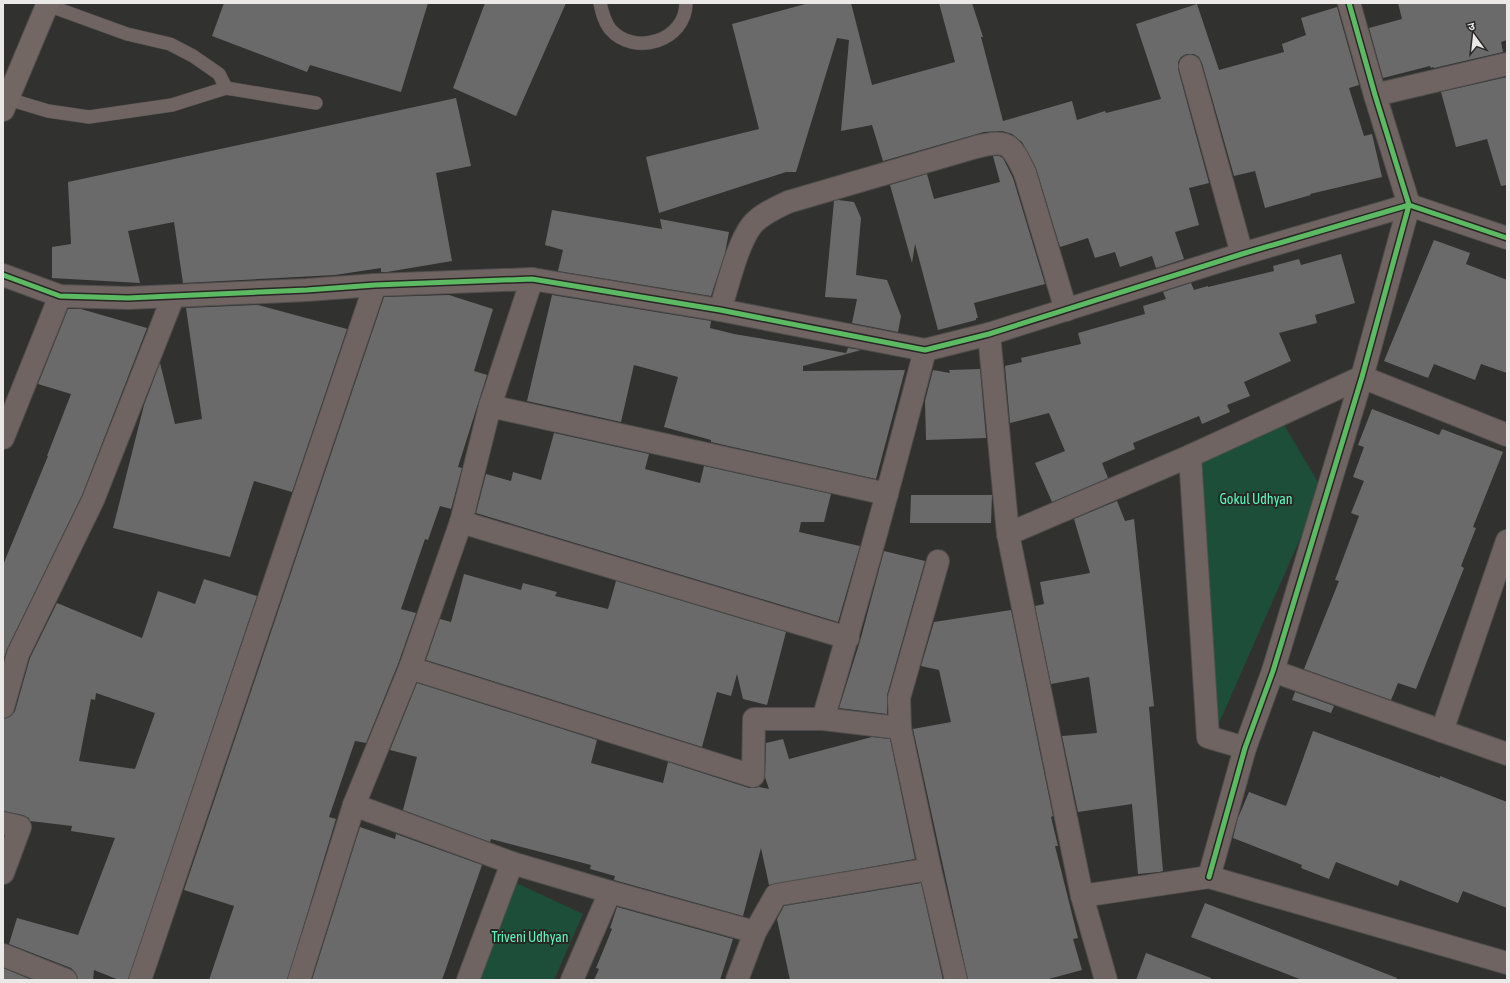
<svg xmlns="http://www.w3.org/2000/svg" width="1510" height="983" font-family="'Asap Condensed','Noto Sans Devanagari',sans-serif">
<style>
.green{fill:#1c4e3a}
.building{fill:#6b6a6a;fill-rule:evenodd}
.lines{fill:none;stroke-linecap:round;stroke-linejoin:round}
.service-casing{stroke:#4f4e4d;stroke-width:14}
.minor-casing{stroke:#4f4e4d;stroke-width:24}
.secondary-casing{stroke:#4f4e4d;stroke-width:24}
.service{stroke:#6f6462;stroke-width:13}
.minor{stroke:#6f6462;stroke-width:22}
.secondary{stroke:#726763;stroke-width:22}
.cycleway-casing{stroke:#282725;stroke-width:8}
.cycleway{stroke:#5cba63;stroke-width:5}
.labels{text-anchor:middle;stroke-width:4;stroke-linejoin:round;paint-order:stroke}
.park-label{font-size:14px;fill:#5bf8bc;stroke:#282725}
</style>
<rect width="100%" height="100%" fill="#313130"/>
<g class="green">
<polygon points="1283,423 1322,489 1216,730 1197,465"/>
<polygon points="510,880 583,914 554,980 471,980"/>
</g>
<g class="building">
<polygon points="224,3 428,3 401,92 310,65 307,72 212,36"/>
<polygon points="485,3 566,3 516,116 453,88"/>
<polygon points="809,3 851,3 872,85 955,62 939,3 972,3 983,37 981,37 1003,121 1072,101 1077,120 1105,111 1106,113 1161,99 1136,24 1197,4 1219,70 1284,52 1282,44 1306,35 1301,18 1337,7 1359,85 1349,88 1364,136 1372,134 1382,177 1310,194 1311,195 1265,208 1255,171 1234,176 1202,63 1199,57 1194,54 1186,54 1181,57 1178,62 1178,69 1209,183 1189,188 1199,225 1175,232 1184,259 1156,268 1152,256 1120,267 1115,252 1095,258 1088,238 1060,247 1036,168 1022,142 1012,134 1002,131 984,132 883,161 872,125 841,131 849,40 837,38 796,172 786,172 659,213 646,157 759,129 732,24"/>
<polygon points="1398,3 1507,3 1507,40 1501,42 1503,52 1434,68 1433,67 1431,68 1430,66 1383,78 1369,28 1402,19"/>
<polygon points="1507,77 1507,185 1501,186 1487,139 1456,147 1441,92"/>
<polygon points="456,98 471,166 436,173 452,261 387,272 381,272 381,268 335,275 183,283 174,222 128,231 140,283 52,278 52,247 71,244 68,182"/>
<polygon points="993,156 999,156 1003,158 1013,178 1045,284 974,303 978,318 976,318 976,320 938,330 915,244 912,263 890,185 927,174 934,199 1000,182"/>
<polygon points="838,200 854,202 861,218 856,275 887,280 901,316 898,332 852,323 857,299 825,297 834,201"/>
<polygon points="552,210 662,229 660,219 729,232 725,253 711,296 558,271 563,250 545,245"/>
<polygon points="1434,240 1470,253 1466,264 1507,280 1507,373 1481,364 1475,380 1434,364 1428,378 1384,361"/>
<polygon points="1341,254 1355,303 1315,315 1317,323 1279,333 1291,361 1244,382 1250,396 1227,405 1230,412 1202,424 1199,416 1133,443 1135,449 1102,463 1108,478 1052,502 1035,463 1065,451 1049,413 1010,423 1005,366 1022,362 1021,358 1081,344 1078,333 1145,314 1143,306 1166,299 1163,292 1191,283 1194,290 1208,286 1208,287 1274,271 1273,266 1299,259 1301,265"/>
<polygon points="449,295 493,309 474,371 487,375 458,467 462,468 451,509 440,506 428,540 425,539 401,609 416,613 398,664 366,743 355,741 329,817 336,819 287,980 209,980 234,906 184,890 384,297"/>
<polygon points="552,295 711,321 710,328 734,334 846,353 848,348 861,350 803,366 803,371 905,370 876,479 711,442 711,440 664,427 678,377 634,365 621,422 527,401"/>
<polygon points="258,305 347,329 292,492 254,481 230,557 113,528 144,405 160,363 175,424 202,419 186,308"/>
<polygon points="68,309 81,309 147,328 82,495 7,649 3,661 3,565 48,456 47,456 71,394 38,384"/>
<polygon points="980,369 986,438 926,440 925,401 933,370 950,373 949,370"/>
<polygon points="1372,409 1439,435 1442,429 1503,452 1473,527 1476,528 1461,566 1464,568 1416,689 1398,683 1391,700 1304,669 1339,581 1335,580 1359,516 1351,513 1364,481 1353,477 1364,447 1358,445"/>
<polygon points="554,433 649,454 645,469 700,483 704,466 831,494 824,522 801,522 799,532 860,546 838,622 476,513 486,474 511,481 513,472 541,480"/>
<polygon points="911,495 992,495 991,523 910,523"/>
<polygon points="1117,501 1125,521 1134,519 1154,706 1149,707 1163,871 1159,872 1138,874 1132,804 1078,812 1062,736 1097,733 1089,677 1051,684 1035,606 1044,604 1040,582 1090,573 1074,519"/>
<polygon points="884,551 925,561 887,695 887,714 839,708 860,641"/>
<polygon points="464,574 521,590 523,583 557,592 555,596 608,609 616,581 786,632 767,705 743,699 737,674 731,696 717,692 702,747 426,660 440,619 451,622"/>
<path d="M204,579l53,17 -129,384h-9l-25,-10 -1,10h-15l-2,-7 -5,-5 -62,-24 8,-26 61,17 37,-97 -44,-7 1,-5 -42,-5 -1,-3 -6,-3 -20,-4v-92l8,-3 4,-5 15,-53 27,-55 85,35 16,-47 37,13zM96,693l59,20 -20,56 -56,-8 12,-62 4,1z"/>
<polygon points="1011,610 1053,816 1051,817 1058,846 1055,846 1078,938 1073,939 1082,970 1045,980 968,980 913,729 951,722 939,670 921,666 934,622"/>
<polygon points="417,683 597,740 591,763 663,783 668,762 749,788 755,788 759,787 769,789 765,777 766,743 783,739 789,759 872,737 890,739 915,859 769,885 761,848 743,916 614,880 615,876 590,869 591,865 491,839 490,842 403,810 417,757 390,750"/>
<polygon points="1295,692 1334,706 1331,713 1292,700"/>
<polygon points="1313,731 1440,778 1440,776 1507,802 1507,908 1463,891 1458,903 1400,880 1398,886 1336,862 1329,879 1301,868 1302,865 1233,838 1238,818 1249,792 1286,806"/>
<polygon points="360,827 395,839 396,834 482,865 442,980 312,980"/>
<polygon points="921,883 943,980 790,980 777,919 784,906"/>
<polygon points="1205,903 1397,978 1396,980 1302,980 1191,937"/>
<polygon points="617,907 733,939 720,980 594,980 599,969 596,968 612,929 610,928"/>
<polygon points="1146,953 1211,978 1211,980 1136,980"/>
<polygon points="3,968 32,980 3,980"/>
</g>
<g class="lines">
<defs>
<g id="service">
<path d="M600,3c2,9 4,18 10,26 24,28 76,12 76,-26"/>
<polyline points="47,5 127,34 170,44 193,56 219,74 226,88"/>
<polyline points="8,99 48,111 89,117 172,105 226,88 316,103"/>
</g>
<g id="minor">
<polyline points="1190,66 1242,254"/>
<polyline points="1375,95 1507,64"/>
<polyline points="3,275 60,296 128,298 307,290 375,285 532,279 720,310 925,350 989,334 1242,254 1409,205 1507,238"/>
<path d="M720,310c8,-24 17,-66 32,-85 9,-11 24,-17 36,-23l188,-55c32,-8 35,-4 49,26l41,137"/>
<polyline points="989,334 1008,534 1082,896 1106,980"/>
<polyline points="490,406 887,494"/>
<polyline points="3,438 60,296"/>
<polyline points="1190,456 1208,737 1245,748"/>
<polyline points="461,522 848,638"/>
<polyline points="1008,534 1190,456 1362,377 1507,435"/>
<polyline points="938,561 899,698 900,728 930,869 956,980"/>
<path d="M410,668l343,108 1,-57h69c37,-123 70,-246 102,-369"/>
<polyline points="1273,671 1507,754"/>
<polyline points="3,707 18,654 93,500 173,297"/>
<polyline points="823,719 900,728"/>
<polyline points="1442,731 1507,541"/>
<polyline points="354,805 512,863 610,892 755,932"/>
<polyline points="3,823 20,827 3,873"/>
<polyline points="1209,877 1245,748 1273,671 1362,377 1409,205 1375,95 1349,3"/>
<polyline points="1082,896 1209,877 1507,963"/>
<polyline points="3,955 66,980"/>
<polyline points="140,980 375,285"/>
<polyline points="299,980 354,805 410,668 461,522 490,406 532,279"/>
<polyline points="468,980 512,863"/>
<polyline points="572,980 610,892"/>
<polyline points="737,980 755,932 776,895 930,869"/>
</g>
<polyline id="secondary" points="3,110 48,3"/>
</defs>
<use href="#service" class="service-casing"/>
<use href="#minor" class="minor-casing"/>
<use href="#secondary" class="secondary-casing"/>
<use href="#service" class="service"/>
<use href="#minor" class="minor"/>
<use href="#secondary" class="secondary"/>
<defs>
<g id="cycleway">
<polyline points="3,275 60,296 128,298 307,290 375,285 532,279 720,310 925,350 989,334 1242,254 1409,205 1507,238"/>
<polyline points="1209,877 1245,748 1273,671 1362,377 1409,205 1375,95 1349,3"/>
</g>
</defs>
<use href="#cycleway" class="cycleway-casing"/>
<use href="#cycleway" class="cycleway"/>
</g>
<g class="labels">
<g class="park-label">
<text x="1256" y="504">Gokul Udhyan</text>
<text x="530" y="942">Triveni Udhyan</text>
</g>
</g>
<rect width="1510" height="983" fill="none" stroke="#eae9e8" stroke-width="8"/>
<g transform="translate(1474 36) rotate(345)" stroke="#282725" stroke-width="3" paint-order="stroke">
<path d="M0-3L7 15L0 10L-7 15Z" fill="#eae9e8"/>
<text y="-6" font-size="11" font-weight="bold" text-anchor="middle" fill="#eae9e8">उ</text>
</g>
</svg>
